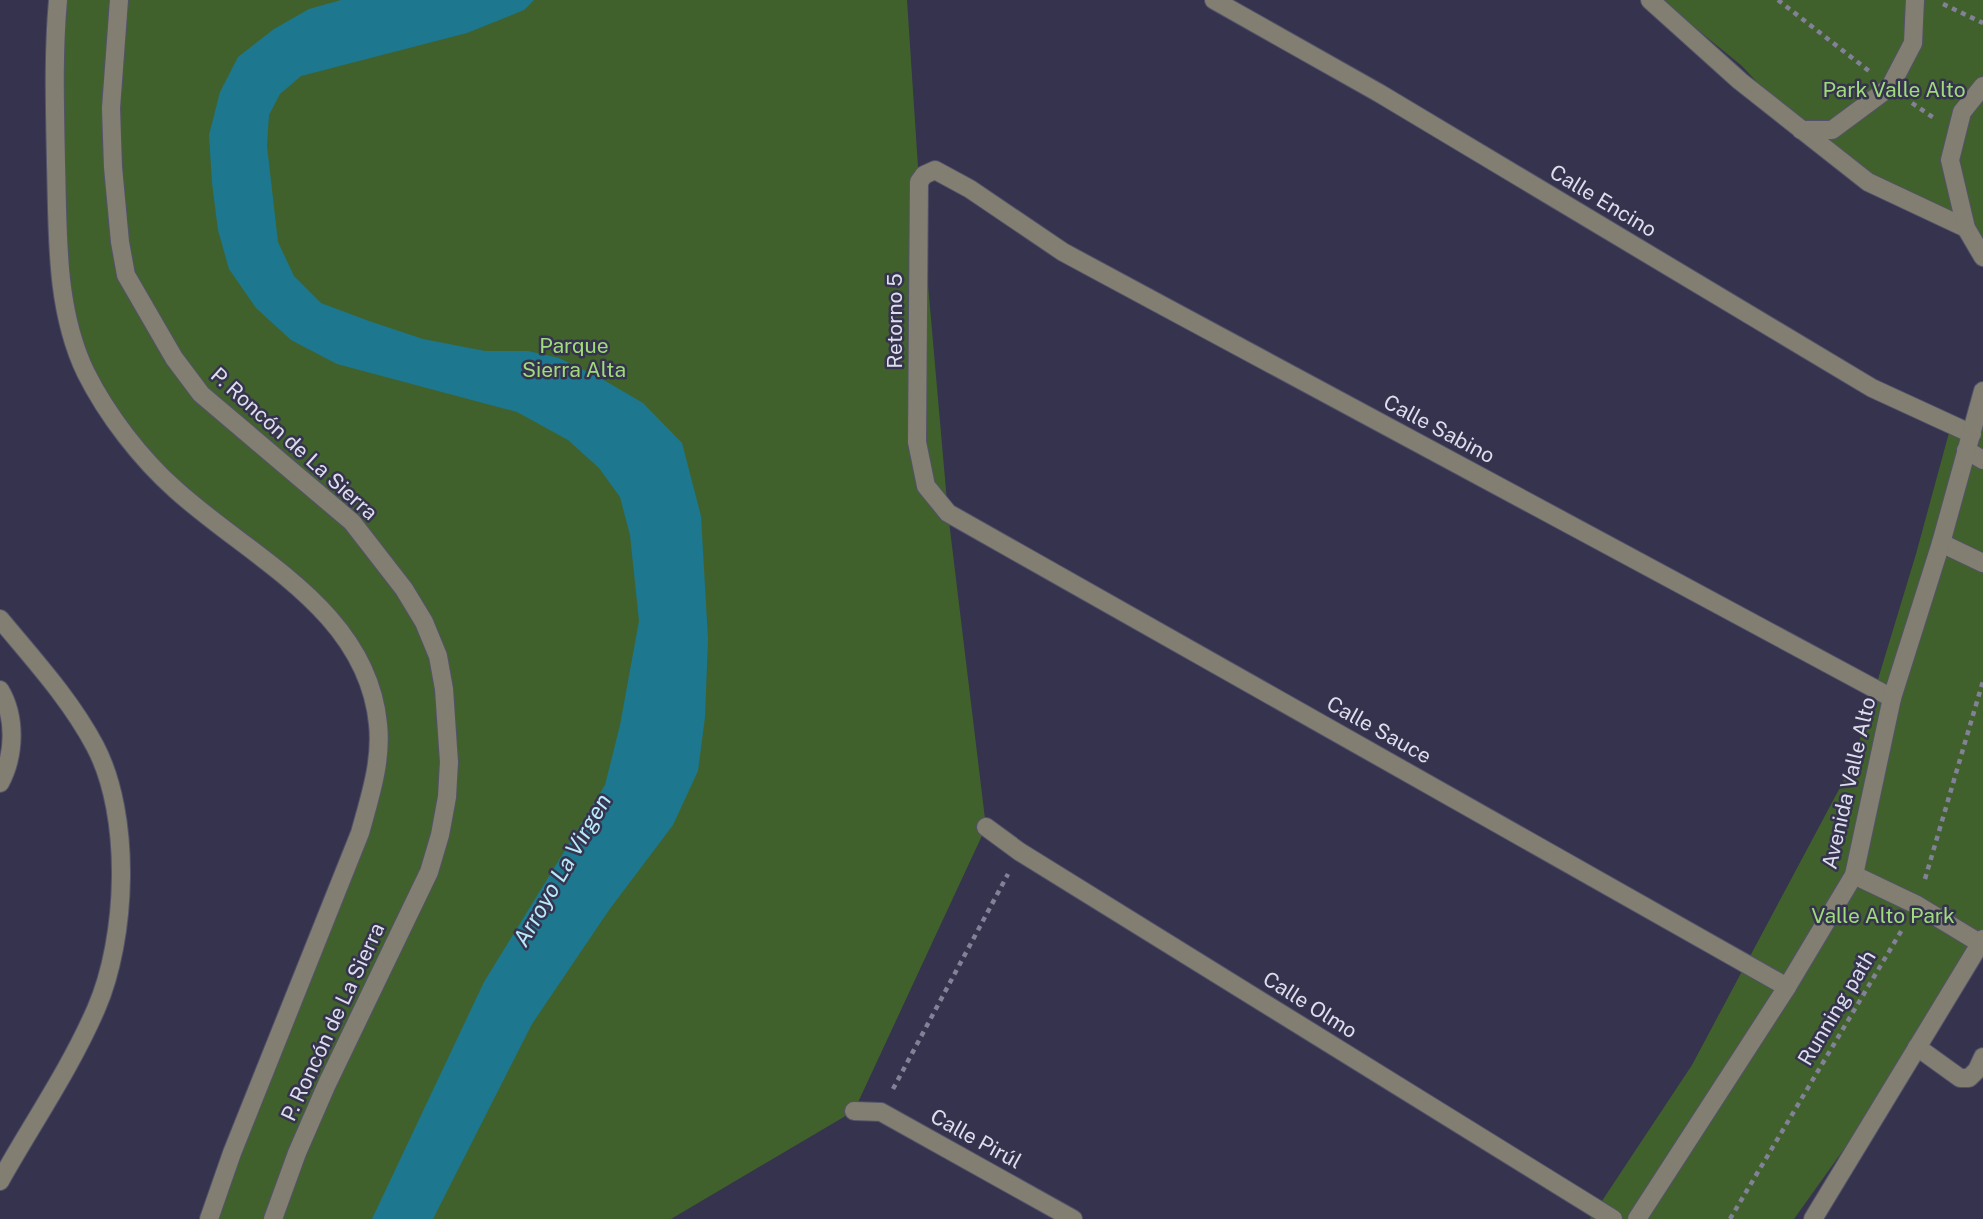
<svg xmlns="http://www.w3.org/2000/svg" width="1983" height="1219" font-family="'Public Sans',sans-serif">
<style>
.green{fill:#41612c}
.water{fill:#1d778f}
.lines{fill:none;stroke-linecap:round;stroke-linejoin:round}
.minor-casing{stroke:#53526a;stroke-width:20}
.path{stroke:#828197;stroke-width:4.5;stroke-dasharray:5 5;stroke-linecap:butt}
.minor{stroke:#827e71;stroke-width:18}
.labels{text-anchor:middle;stroke-width:5;stroke-linejoin:round;paint-order:stroke}
.park-label{font-size:21px;fill:#a0db7b;stroke:#35334d}
.street-label{font-size:21px;fill:#dde;stroke:#35334d}
.water-label{font-size:23px;font-style:italic;fill:#b8eafa;stroke:#35334d}
</style>
<rect width="100%" height="100%" fill="#35334d"/>
<g class="green">
<polygon points="58,0 907,0 919,182 948,513 986,827 854,1111 671,1219 210,1219 373,784 373,692 341,634 143,454 69,325"/>
<polygon points="1661,0 1983,0 1983,261 1966,228 1876,190 1801,130 1742,66"/>
<polygon points="1983,391 1983,939 1917,1047 1794,1219 1590,1219 1692,1065 1852,765 1916,554 1953,418 1972,430"/>
</g>
<polygon class="water" points="341,0 534,0 524,10 467,33 301,76 280,94 269,115 267,146 278,242 294,276 321,303 369,321 423,339 485,351 528,351 559,358 602,379 643,403 682,443 701,516 708,639 705,717 698,771 673,825 609,910 532,1024 433,1219 372,1219 484,982 605,785 620,725 639,621 630,535 620,497 599,468 568,440 517,412 337,364 291,340 256,308 229,269 218,230 212,183 209,135 220,92 238,57 274,29 309,9"/>
<g class="lines">
<defs>
<g id="minor">
<path d="M58,0c-5,55 -3,110 -2,164 2,70 -1,145 30,209 21,42 55,86 90,117 75,68 191,120 202,234 4,37 -8,73 -18,109l-128,320 -23,66"/>
<polyline points="119,0 111,108 113,167 120,242 126,275 174,358 201,394 352,522 404,589 424,622 438,656 444,689 449,762 447,797 440,835 429,872 327,1084 297,1153 273,1219"/>
<polyline points="1214,0 1379,93 1872,388 1972,434"/>
<polyline points="1650,0 1740,81 1868,182 1966,228"/>
<polyline points="1983,86 1962,112 1950,160 1966,228 1983,257"/>
<polyline points="1801,130 1832,130 1890,87 1913,43 1915,0"/>
<polyline points="1966,450 1983,460"/>
<polyline points="1941,543 1983,563"/>
<path d="M0,619c34,41 70,80 95,127 37,70 32,192 1,263 -26,60 -64,115 -96,172"/>
<path d="M0,690c16,27 15,65 0,93"/>
<polyline points="986,827 1020,852 1613,1219"/>
<polyline points="1854,875 1917,905 1983,945"/>
<polyline points="1787,987 948,513 926,486 917,442 919,182 924,175 935,170 970,189 1063,252 1892,698"/>
<polyline points="1917,1047 1960,1078 1969,1078 1977,1070 1983,1057"/>
<polyline points="854,1111 881,1112 1073,1219"/>
<polyline points="1637,1219 1787,987 1854,875 1892,698 1941,543 1983,391"/>
<polyline points="1813,1219 1983,939"/>
</g>
</defs>
<use href="#minor" class="minor-casing"/>
<g class="path">
<polyline points="1778,0 1869,71"/>
<polyline points="1943,4 1983,23"/>
<polyline points="1912,103 1934,118"/>
<polyline points="1925,879 1983,681"/>
<polyline points="893,1089 1008,874"/>
<polyline points="1730,1219 1903,928"/>
</g>
<use href="#minor" class="minor"/>
</g>
<g class="labels">
<g class="park-label">
<text x="1894" y="97">Park Valle Alto</text>
<text x="574" y="353">Parque<tspan x="574" dy="24">Sierra Alta</tspan></text>
<text x="1883" y="923">Valle Alto Park</text>
</g>
<g class="street-label">
<text transform="translate(1603 201) rotate(31)" y="7">Calle Encino</text>
<text transform="translate(895 321) rotate(-90)" y="7">Retorno 5</text>
<text transform="translate(1439 429) rotate(28)" y="7">Calle Sabino</text>
<text transform="translate(294 444) rotate(42)" y="7">P. Roncón de La Sierra</text>
<text transform="translate(1379 730) rotate(29)" y="7">Calle Sauce</text>
<text transform="translate(1849 783) rotate(-77)" y="7">Avenida Valle Alto</text>
<text transform="translate(1310 1005) rotate(32)" y="7">Calle Olmo</text>
<text transform="translate(1837 1008) rotate(-59)" y="7">Running path</text>
<text transform="translate(333 1022) rotate(-65)" y="7">P. Roncón de La Sierra</text>
<text transform="translate(976 1139) rotate(29)" y="7">Calle Pirúl</text>
</g>
<g class="water-label">
<text transform="translate(562 870) rotate(-60)" y="8">Arroyo La Virgen</text>
</g>
</g>
</svg>
